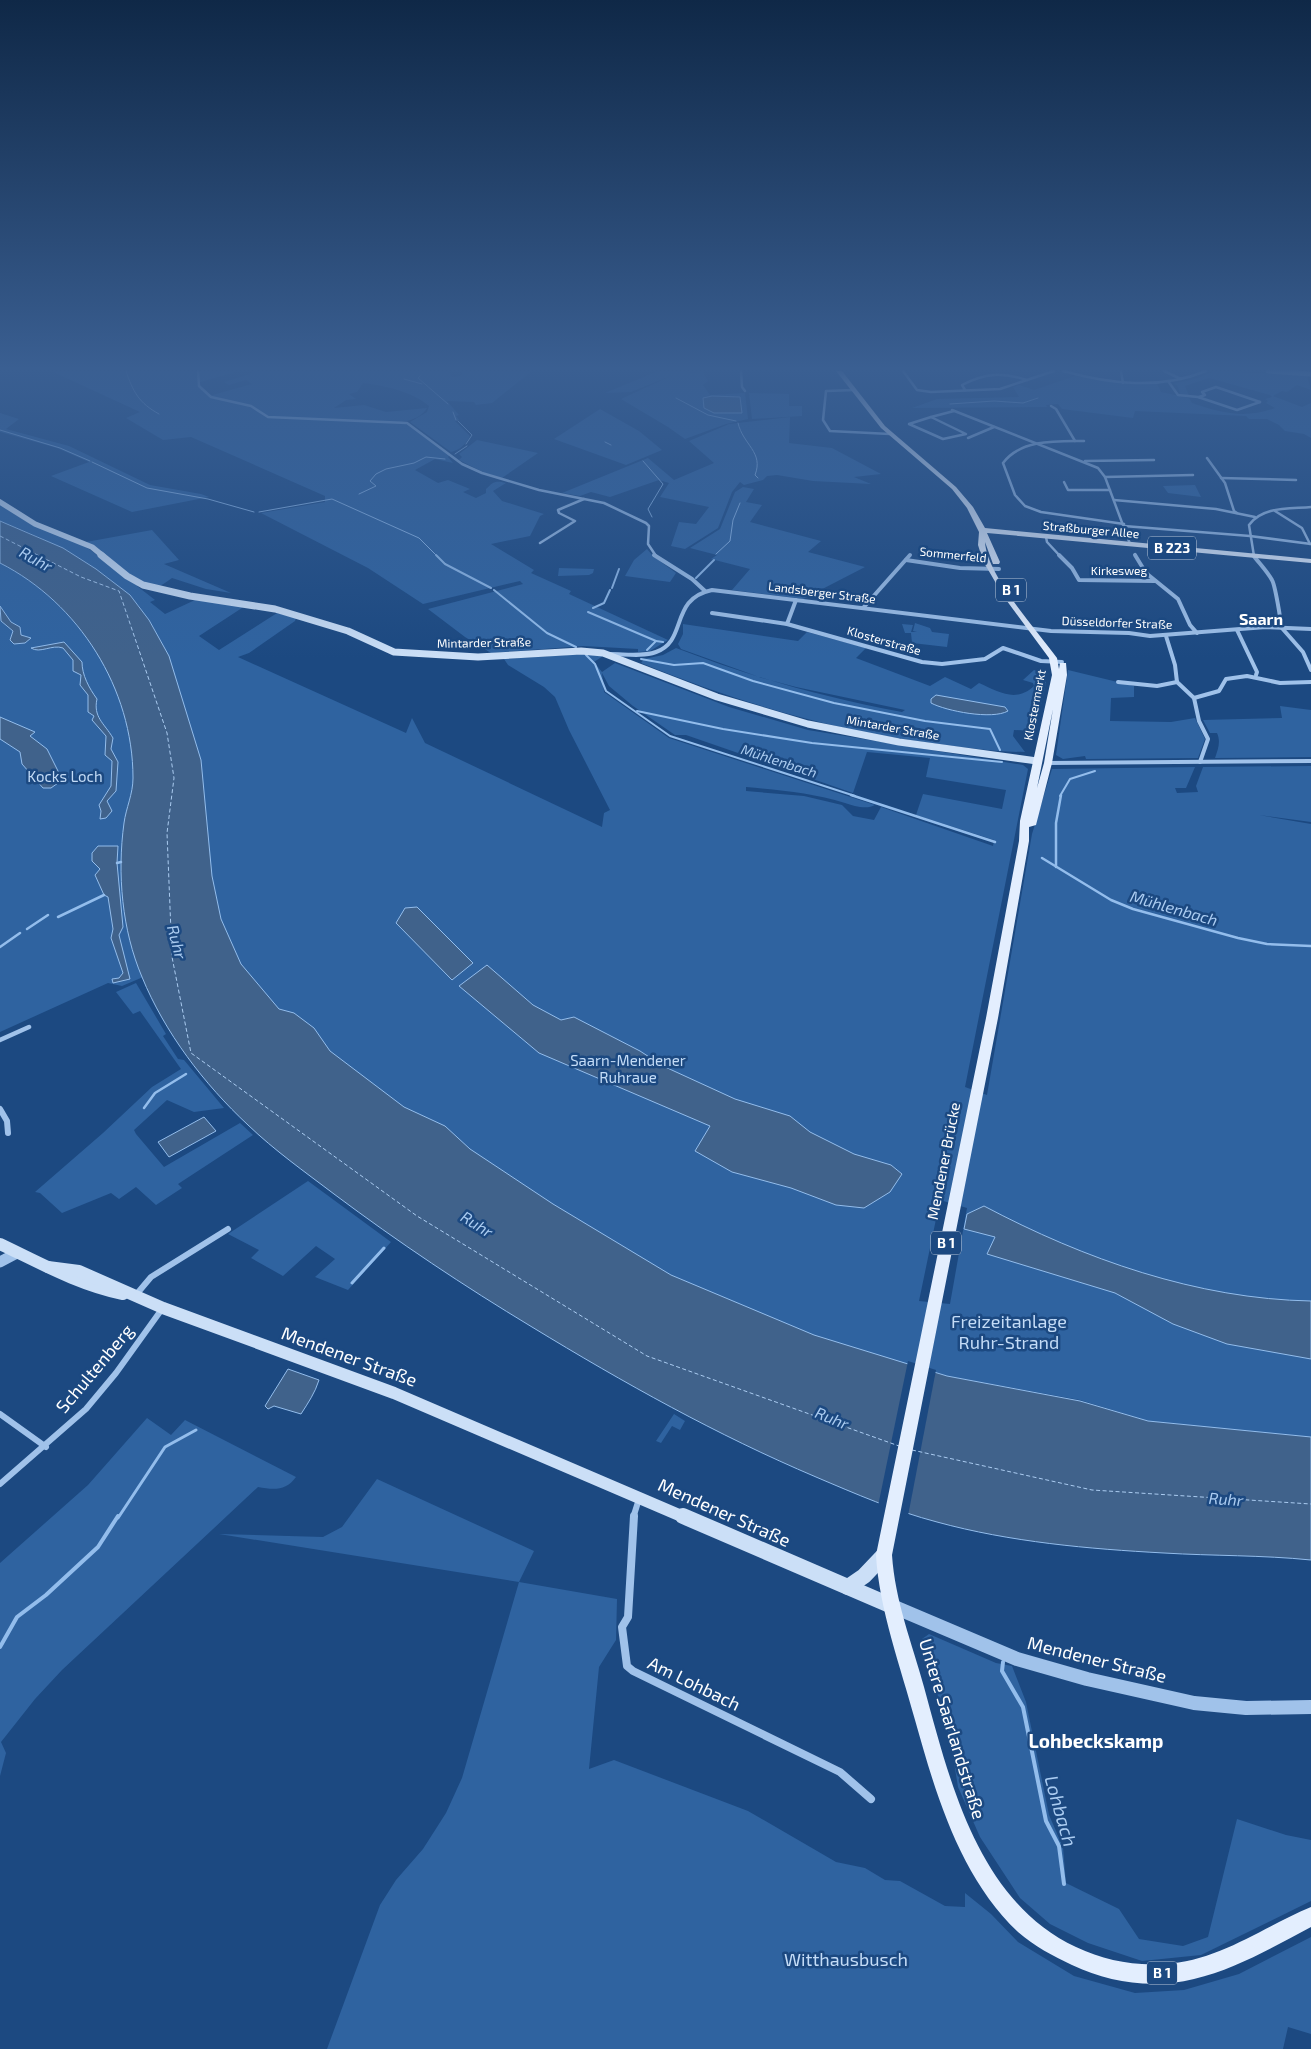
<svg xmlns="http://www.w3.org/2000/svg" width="1311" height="2049" font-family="'Exo 2',sans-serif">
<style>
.green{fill:#2f63a0;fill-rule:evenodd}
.water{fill:#40628b;stroke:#93bdec}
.pier{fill:#1c4981}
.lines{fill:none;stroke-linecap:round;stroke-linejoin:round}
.stream-far4{stroke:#93bdec;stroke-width:1}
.stream-far3{stroke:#93bdec;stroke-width:2}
.stream-far2{stroke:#93bdec;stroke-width:2.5}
.stream-far1{stroke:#93bdec;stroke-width:3}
.stream{stroke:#93bdec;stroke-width:4}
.ferry{stroke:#abccf1;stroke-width:1;stroke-dasharray:4 2.5;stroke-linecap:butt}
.minor-far4{stroke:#a0c2ea;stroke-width:2.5}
.minor-far3{stroke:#a0c2ea;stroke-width:4}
.minor-far2{stroke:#a0c2ea;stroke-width:4.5}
.minor-far1{stroke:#a0c2ea;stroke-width:6}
.minor{stroke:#a0c2ea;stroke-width:8}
.tertiary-far2{stroke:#a0c2ea;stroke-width:5}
.tertiary-far1{stroke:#a0c2ea;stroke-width:11}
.tertiary{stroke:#a0c2ea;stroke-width:14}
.secondary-far3{stroke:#cbdff7;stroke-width:5.5}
.secondary-far2{stroke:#cbdff7;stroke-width:7}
.secondary-far1{stroke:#cbdff7;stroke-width:12}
.secondary{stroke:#cbdff7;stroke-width:16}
.primary{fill:#e3eefe;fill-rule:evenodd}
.labels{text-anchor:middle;stroke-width:5;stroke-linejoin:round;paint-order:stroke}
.far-street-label{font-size:12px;fill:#fff;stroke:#1c4981}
.shield{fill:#1c4981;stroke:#bbc8d9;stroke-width:1}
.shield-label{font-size:14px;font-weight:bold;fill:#fff}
.far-water-label{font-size:14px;font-style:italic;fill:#abccf1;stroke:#1c4981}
.park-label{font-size:15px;fill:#c4dcf7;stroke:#1c4981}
.street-label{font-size:15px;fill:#fff;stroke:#1c4981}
.water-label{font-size:16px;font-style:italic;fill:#abccf1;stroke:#1c4981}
.far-district-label{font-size:16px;font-weight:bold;fill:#fff;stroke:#1c4981}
.near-park-label{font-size:18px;fill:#c4dcf7;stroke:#1c4981}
.near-street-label{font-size:18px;fill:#fff;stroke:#1c4981}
.near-neighbourhood-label{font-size:19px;font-weight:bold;fill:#fff;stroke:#1c4981}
.near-water-label{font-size:19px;font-style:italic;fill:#abccf1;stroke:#1c4981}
</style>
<rect width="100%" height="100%" fill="#1c4981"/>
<g class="green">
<path d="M51,371h188l-42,12 12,13 43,-12 -6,-4 -17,5 -5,-3 29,-9 -3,-2h199l3,6 9,-1 2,-5h69l-40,32 -16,2 -2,-3 -27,-1 12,14 -3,1 3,4 -4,1 15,15c-4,8 -10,14 -19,16l-41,-30 17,-10 2,-6c-18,-15 -43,-20 -66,-23l-6,9 -8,2 7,5 -10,1 -12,8 30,-3 22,7 41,-4c-12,19 -41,14 -60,14l39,2 44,31 -2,2 5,6 -18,-4 -20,11 23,13 10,-3 22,9 -7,3 13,6 10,-5v-4c7,-7 9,-9 20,-6l-13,8 9,10 42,13 -4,2 -10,20 -39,8 43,26 -3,3 40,18 -2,3 99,46 -18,11 -12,1v-3l-55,-3 -92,7 -26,-16 -37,-28 95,-25 -3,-3 -97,23 -55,-36 -107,-55 64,-11v-6l-134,-59 -28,3 -37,-22 14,-6z"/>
<polygon points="658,371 704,371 675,374 703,372 708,381 703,385 710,395 745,393 748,419 726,424 685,439 668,427 621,399 673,375 631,392 605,393"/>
<path d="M1215,371l92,5 4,14 -14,-5 -10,7 -5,-1 -9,5 29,11 9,-4v35l-7,-4 -19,-3 -6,-6 -12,-6h-18l-3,-3 -111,-5 -2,7 -71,-9 -4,-5 -12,1 1,2 -135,1 25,-9 82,-2 -6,-10 6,-2 15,5 41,-14 23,4 59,4 4,8 28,6 3,5c29,10 53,16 83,5l-9,-5 2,-2 -3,-2 7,-2 -2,-2 -61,-17 -24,8 4,10 -11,-3h2l-3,-8 -3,-1 2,-1 19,-4z"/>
<polygon points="749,393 789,394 789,406 802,406 802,416 752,419"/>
<polygon points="600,409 639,431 662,450 626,465 554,439"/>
<polygon points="0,413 19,419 6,429 69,446 150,485 201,494 209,497 132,512 51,476 89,462 57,448 0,432"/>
<polygon points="790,417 789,443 832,448 881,474 854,477 871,484 813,481 777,475 767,476 763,480 744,485 740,482 732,492 718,528 685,549 671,546 679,522 696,524 709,507 660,497 669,483 659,480 610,497 591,492 580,496 562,493 648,458 674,480 714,463 689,441 729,424"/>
<polygon points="477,440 538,453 502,478 485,473 459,460 462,457 459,454"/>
<polygon points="1195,485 1201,497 1168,493 1163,486"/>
<polygon points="743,487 754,489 746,502 762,505 750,522 821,541 808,552 865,567 803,599 732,590 750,569 711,559 717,555 690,548 720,529 735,492"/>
<path d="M0,504l89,45 43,32 8,3 -3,2 18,14 -5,2 15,12 30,-14 50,6 -46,30 20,14 58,-37 19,5 -1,3 -46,32 -11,4 168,76 6,-15 13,25 177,84 2,-14 6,-3 -41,-80 -14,-33 -11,-10 -36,-22 -4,-6 79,-5 20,2 -9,6 8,10 13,-9 114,44 79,23 215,35 5,4 -63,318 22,8 45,-261 20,-65 143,-2 -9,21h-11l2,5 21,-1 -2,-6 7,-19 108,-1v56l-52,-7 52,9v613l-163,-16 -68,-21 -133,-24 -41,-13 -17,81 -701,-486 -66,28 -14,-3 -108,49v-491l140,66c-38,-41 -88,-66 -140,-86zM602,673l7,13 24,20 42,29h11l167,58 14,-41 63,6 -4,19 80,13 -4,19 -79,-15 -7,21 78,25 -1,6 -112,-39 -7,13 -21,-4 -11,-11 -38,-9 -58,-5v-4c34,3 67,6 99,16 9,3 22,7 30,2l-206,-67 -65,-46zM940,1200l27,8 -17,96 -31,-3z"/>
<path d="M152,530l27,30 -15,4 67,29 -25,-4 -34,-11c-5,3 -10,9 -17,8 -19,0 -53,-32 -69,-44z"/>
<polygon points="647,549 653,556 676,573 670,582 625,576 634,560"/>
<polygon points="559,568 594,569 593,573 589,575 558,576"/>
<polygon points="915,623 930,628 932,632 949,634 947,647 912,643 911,633 905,633 902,624 913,625 911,632 917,632 913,631"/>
<path d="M683,624l115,17 9,-9 59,16 -10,10 74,28 15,-9 26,12 8,-6c20,9 37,20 55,3l-1,-3 -10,-3 11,-10 10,4 2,-2v11l-11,48 -21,-1 -1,6 12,16c-32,0 -64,-5 -95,-9 -104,-14 -192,-41 -289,-80l3,-4 19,-4 13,-7c76,29 145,49 226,64l3,-2 -109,-23 -34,-9 -81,-29 -3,-5 5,-10z"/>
<polygon points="1068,670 1134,686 1134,697 1111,698 1110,721 1171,722 1195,718 1205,739 1198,758 1086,759 1085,756 1063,759 1056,755"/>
<path d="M1280,706l31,4v47l-96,1c3,-9 6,-16 2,-25h-7l-7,-13 79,-2z"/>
<polygon points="136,983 166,1034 163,1036 178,1059 184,1060 224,1108 194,1112 167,1100 134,1130 136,1134 164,1167 240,1123 253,1135 178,1184 182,1188 156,1205 136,1187 119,1199 111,1193 62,1213 40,1193 35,1192 103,1133 152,1087 181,1069 140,1011 133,1014 116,992"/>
<polygon points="308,1181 391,1242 348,1290 315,1277 335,1259 316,1246 283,1276 251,1258 259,1250 228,1234"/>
<polygon points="674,1414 685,1421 680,1430 672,1426 661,1443 656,1441"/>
<path d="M147,1418l24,17 14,-15 111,57c-10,14 -22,13 -38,10l-196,183 -27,29 -34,43 5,11 -6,23v-213l88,-78z"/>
<polygon points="377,1479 534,1551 519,1582 617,1599 616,1640 599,1667 589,1769 614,1760 748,1811 836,1862 865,1868 885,1880 900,1881 945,1906 965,1907 965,1893 991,1914 1018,1942 1074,1976 1135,1993 1184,1990 1239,1974 1311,1937 1311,2034 1288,2027 1283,2049 327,2049 380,1905 396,1880 423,1849 446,1813 462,1778 519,1582 219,1534 323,1537 342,1527"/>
<polygon points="929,1634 996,1663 1012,1666 1026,1702 1049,1815 1063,1847 1066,1883 1119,1909 1139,1939 1183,1946 1208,1937 1237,1819 1286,1835 1311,1840 1311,1901 1201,1955 1142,1961 1088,1943 1050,1924 1020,1898 980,1837 958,1787 951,1744 941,1704 923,1656 922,1639"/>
</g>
<g class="water">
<polygon points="712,396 740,397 742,413 714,413 704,408 703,398"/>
<path d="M0,521l63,27 33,21 34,26 19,25 20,36 32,104 11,116 9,43 20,45 38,45 15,4 20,15 16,23 74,56 41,19 25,23 83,55 118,71 143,60 133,41 133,25 68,20 163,16v123c-49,-5 -98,-4 -147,-7 -75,-4 -154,-11 -227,-31 -42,-11 -81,-28 -121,-45 -99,-42 -192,-94 -284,-150 -68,-41 -134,-85 -198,-133 -29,-22 -60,-44 -86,-69 -44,-41 -83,-92 -106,-148 -20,-47 -25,-103 -18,-154 2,-15 9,-29 9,-45 0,-89 -54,-175 -133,-215z"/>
<polygon points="0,606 11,622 20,627 21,635 31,638 25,643 14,644 10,640 13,631 1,621"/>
<path d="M64,642l18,20c0,13 7,26 15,37 -4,18 7,24 16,39l-2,11 7,13 -2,29 -9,10 5,10 -6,7 -6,1 1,-8 -2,-6 12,-19 1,-25 -7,-6 1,-19 -14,-16 2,-4 -6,-4v-17l-8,-10 1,-10 -8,-4v-11l-10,-12c-11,-4 -23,6 -32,0z"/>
<path d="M936,695l69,12 3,4c-16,9 -62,0 -77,-8v-4z"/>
<polygon points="0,717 35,732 30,736 47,749 59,773 58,783 51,788 43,788 22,764 20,752 0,739"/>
<polygon points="98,846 118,846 117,863 123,927 119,935 130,979 113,983 112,979 119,978 123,973 111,938 113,929 108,897 104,895 95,875 100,869 92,861 92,853"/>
<polygon points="417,907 473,963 452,980 396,923 405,908"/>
<polygon points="487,965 533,1005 561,1020 574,1017 640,1051 663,1066 735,1099 790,1116 810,1132 854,1154 891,1165 902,1174 890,1192 864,1208 836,1205 791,1188 732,1172 695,1151 710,1126 539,1053 459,986"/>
<polygon points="204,1117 216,1131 169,1157 158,1142"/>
<path d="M984,1206c100,53 213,93 327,95v58l-84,-15 -54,-20 -58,-31 -128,-39 8,-17 -31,-8 3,-15z"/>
<path d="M288,1369l31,11c-4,13 -11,23 -18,34l-27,-8 -6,3 -3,-3z"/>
</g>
<polygon class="pier" points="908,1361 936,1370 908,1516 878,1506"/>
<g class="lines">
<g class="stream-far4">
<path d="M126,371c7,21 13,32 33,43"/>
<polyline points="420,376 418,378 448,404"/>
<polyline points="404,379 422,384"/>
<polyline points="676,398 708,415 736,421"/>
<polyline points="950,404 994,401 1023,403 1038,398"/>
<polyline points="453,412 456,420"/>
<polyline points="458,421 472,435 466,444"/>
<path d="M738,423c5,22 26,29 17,52l3,3"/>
<polyline points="0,430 60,448 90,461"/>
<polyline points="605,442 611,445"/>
<polyline points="455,454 467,446"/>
<polyline points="643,461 663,484 648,509 652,517"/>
<polyline points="92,462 147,488 208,499 254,512"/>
<polyline points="359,494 376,486 370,481 376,474 386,469 414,463 426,457 445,459"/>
<polyline points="259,512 332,499 419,538 437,556"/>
<polyline points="716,554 730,541 733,520 740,503"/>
</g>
<g class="stream-far3">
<polyline points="436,555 445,564 491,588"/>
<polyline points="696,578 714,560"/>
<polyline points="612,588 619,569"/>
<polyline points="494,590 547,633 576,647"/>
<polyline points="593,608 604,603 610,590"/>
<polyline points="588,612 656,641 647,650"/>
<polyline points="656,641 663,642"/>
<polyline points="586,655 595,664 606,691 670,736 855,796"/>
<polyline points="641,659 674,665 703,663 753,681 834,703 925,721 990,729 1000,750"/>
<polyline points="637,711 723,729 812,743 1002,762"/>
<polyline points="1060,796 1070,779 1095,771"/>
</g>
<g class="stream-far2">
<polyline points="851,795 995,842"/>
<polyline points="1042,858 1111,900 1133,909 1238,938 1267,944 1311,946"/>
<polyline points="117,863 121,862"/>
<polyline points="1056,867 1056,823 1061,795"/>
<polyline points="58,917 104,895"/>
<polyline points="27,929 48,915"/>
<polyline points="0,947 20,933"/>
<polyline points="144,1108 155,1093 186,1074"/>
</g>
<g class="stream-far1">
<polyline points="352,1283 384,1248"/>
<polyline points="118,1518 165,1447 196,1430"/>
</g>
<g class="stream">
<polyline points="0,1647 17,1617 46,1595 98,1547 118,1516"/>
<polyline points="1003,1662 1002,1671 1023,1707 1046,1821 1059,1846 1064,1884"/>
</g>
<g class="ferry">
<polyline points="0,536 81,577 119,591 167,733 174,778 167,833 172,957 191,1053 417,1216 647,1356 899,1446"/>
<polyline points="912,1450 1092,1490 1311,1504"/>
</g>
<g class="minor-far4">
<polyline points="198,371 199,386 211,397 251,406 268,417 407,423 462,464 482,473 539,490 604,503 646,523 649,526 648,544 656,556"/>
<polyline points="741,371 742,387 745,391"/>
<polyline points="903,371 917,390 931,392 1000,389 1054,371"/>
<path d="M1063,371c47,13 97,19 143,0"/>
<polyline points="1121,371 1123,383"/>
<polyline points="1164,371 1181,379"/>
<polyline points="1168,381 1178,395 1198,397 1237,410 1260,402"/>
<polyline points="854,390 826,391 823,420 830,431 890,434"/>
<path d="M965,390l-3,-5c23,-12 40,-13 65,-5"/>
<polyline points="1199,397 1205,395 1202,392 1216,387 1260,402"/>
<polyline points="1051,406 1056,409 1075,441"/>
<polyline points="952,410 1098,468 1105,477 1130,544"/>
<polygon points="931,417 966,434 943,439 909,424"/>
<polyline points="931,417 954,411"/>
<polyline points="968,438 994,427"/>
<path d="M1084,441c-27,0 -63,-2 -81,22l12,32 10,11 16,6 83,12"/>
<polyline points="1207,458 1225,483 1234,511 1237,513"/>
<polyline points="1085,461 1154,460"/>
<polyline points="1105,477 1193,475"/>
<polyline points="1221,478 1296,480"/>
<polyline points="1064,482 1068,490 1110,490"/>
<polyline points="1114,500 1216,509 1255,517"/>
<polyline points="1275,511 1302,528 1310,544"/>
<polyline points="1124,526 1250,536 1311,544"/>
<polyline points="1046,537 1047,542 1060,556"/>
<polyline points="540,543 575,521 559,513 558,510 584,499"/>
<polyline points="1135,554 1136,556"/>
<path d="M1254,556l-5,-31c13,-19 41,-16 62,-18"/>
</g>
<g class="minor-far3">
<polyline points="654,555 692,579 705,591"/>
<polyline points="1059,555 1072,568 1079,580 1155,581"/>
<polyline points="1135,555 1146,573 1178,599 1190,625 1197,633"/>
<path d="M1253,555c6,8 14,16 19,25 3,5 9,40 9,47"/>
<polyline points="906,560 960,568 999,569"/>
<polyline points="863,608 910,555"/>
<polyline points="712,613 787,624 796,600"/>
<polyline points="787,624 922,662 942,664 985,659 1003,648 1041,661 1062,662"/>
<polyline points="1281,627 1303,652 1311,670"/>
<polyline points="1237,630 1257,672 1256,675"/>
<polyline points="1166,636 1175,665 1177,682"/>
<path d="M610,654c15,0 32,3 46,-2 32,-11 13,-53 56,-62l339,41 78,2 21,3 116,-9 45,2"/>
<polyline points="1118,682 1157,686 1177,682"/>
<polyline points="1177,682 1194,698 1199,721 1208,739 1200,762"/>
<polyline points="1194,698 1219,691 1226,679 1247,676 1280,683 1311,682"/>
<polyline points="1048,763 1311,761"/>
</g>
<polyline class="minor-far2" points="0,1040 29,1027"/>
<g class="minor-far1">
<polyline points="0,1109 7,1121 8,1133"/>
<polyline points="135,1296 151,1277 228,1229"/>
<polyline points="0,1414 46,1447"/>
<polyline points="0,1484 86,1409 116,1373 162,1309"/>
<polyline points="633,1518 639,1499"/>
</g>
<polyline class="minor" points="634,1516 628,1617 622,1627 627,1666 633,1671 840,1772 871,1799"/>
<polyline class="tertiary-far2" points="1268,371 1311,374"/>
<polyline class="tertiary-far1" points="0,1262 17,1253"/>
<polyline class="tertiary" points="892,1606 1017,1659 1087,1679 1194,1703 1246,1708 1311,1707"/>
<polyline class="secondary-far3" points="0,502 35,524 92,547 103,556"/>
<polyline class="secondary-far2" points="101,555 127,576 143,585 190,596 275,609 348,631 394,652 478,657 581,651 603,653 717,697 808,724 899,742 1037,761"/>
<g class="secondary-far1">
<path d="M0,1244c40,19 79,41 123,50"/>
<polyline points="48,1267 79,1271 163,1308 394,1393 686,1518"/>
</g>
<g class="secondary">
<polyline points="683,1516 892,1606"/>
<polyline points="848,1587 864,1576 884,1555"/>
</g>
<path class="primary" d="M836,371h6l43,55 71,61 17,20 12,21 326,31v4l-324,-30 13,29 -1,2h-6l-8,-22c2,34 52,88 72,116l2,11 1,-6h6l1,12 -15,88 -16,62 -7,2v14l-31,177 -106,537c3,46 20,88 32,132 26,95 54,214 152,260 28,13 56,19 88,17 55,-3 97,-36 147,-57v20c-38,20 -75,42 -117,52 -42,10 -84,4 -122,-14 -19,-9 -38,-19 -54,-33 -58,-55 -82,-137 -103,-212 -14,-52 -36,-111 -39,-165l110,-537 33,-177 1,-20 32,-146 -3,-17 -45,-61 -21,-36 -5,-16 1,-13 -12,-24 -15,-19 -71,-61zM1053,709l-9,54 -7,25z"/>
</g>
<linearGradient id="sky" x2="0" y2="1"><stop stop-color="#0f2847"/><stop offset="0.56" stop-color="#3a5f92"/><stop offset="1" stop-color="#3a5f92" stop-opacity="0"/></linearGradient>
<rect width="1311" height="658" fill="url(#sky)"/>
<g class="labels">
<g class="far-street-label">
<text transform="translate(1091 530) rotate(5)" y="4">Straßburger Allee</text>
<text transform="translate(953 555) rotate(6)" y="4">Sommerfeld</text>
<text x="1119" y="575">Kirkesweg</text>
<text transform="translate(822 593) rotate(7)" y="4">Landsberger Straße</text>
<text transform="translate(1117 623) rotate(2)" y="4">Düsseldorfer Straße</text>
<text transform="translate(884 641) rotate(16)" y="4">Klosterstraße</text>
<text transform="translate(484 643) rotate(-1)" y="4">Mintarder Straße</text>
<text transform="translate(1035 705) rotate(-79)" y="4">Klostermarkt</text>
<text transform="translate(893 728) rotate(10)" y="4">Mintarder Straße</text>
</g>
<g class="shield">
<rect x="1148" y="536.5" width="48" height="23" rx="4"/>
<rect x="996" y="578.5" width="30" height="23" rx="4"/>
<rect x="931" y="1231.5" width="30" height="23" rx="4"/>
<rect x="1147" y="1961.5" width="30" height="23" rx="4"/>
</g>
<g class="shield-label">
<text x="1172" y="553">B 223</text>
<text x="1011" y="595">B 1</text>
<text x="946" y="1248">B 1</text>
<text x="1162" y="1978">B 1</text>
</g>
<g class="far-water-label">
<text transform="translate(779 761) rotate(18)" y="5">Mühlenbach</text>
</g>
<g class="park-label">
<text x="65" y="782">Kocks Loch</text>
<text x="628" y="1066">Saarn-Mendener<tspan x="628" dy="17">Ruhraue</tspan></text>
</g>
<g class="street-label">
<text transform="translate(944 1161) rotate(-79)" y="5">Mendener Brücke</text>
</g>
<g class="water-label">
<text transform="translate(36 559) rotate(29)" y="6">Ruhr</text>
<text transform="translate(1174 908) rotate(16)" y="6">Mühlenbach</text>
<text transform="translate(177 942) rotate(75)" y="6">Ruhr</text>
<text transform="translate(477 1224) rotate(32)" y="6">Ruhr</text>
<text transform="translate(832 1418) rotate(22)" y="6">Ruhr</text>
<text transform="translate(1226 1499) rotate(4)" y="6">Ruhr</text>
</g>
<g class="far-district-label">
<text x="1261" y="625">Saarn</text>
</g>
<g class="near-park-label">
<text x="1009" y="1328">Freizeitanlage<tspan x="1009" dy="21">Ruhr-Strand</tspan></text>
<text x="846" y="1966">Witthausbusch</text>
</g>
<g class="near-street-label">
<text transform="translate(349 1357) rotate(20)" y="6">Mendener Straße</text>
<text transform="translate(95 1369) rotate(-50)" y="6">Schultenberg</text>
<text transform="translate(724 1513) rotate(24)" y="6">Mendener Straße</text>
<text transform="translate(1097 1660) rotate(14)" y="6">Mendener Straße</text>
<text transform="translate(694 1684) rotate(26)" y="6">Am Lohbach</text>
<text transform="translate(952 1729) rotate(73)" y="6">Untere Saarlandstraße</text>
</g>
<g class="near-neighbourhood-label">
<text x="1096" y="1748">Lohbeckskamp</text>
</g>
<g class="near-water-label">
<text transform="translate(1061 1811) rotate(74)" y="7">Lohbach</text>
</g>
</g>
</svg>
